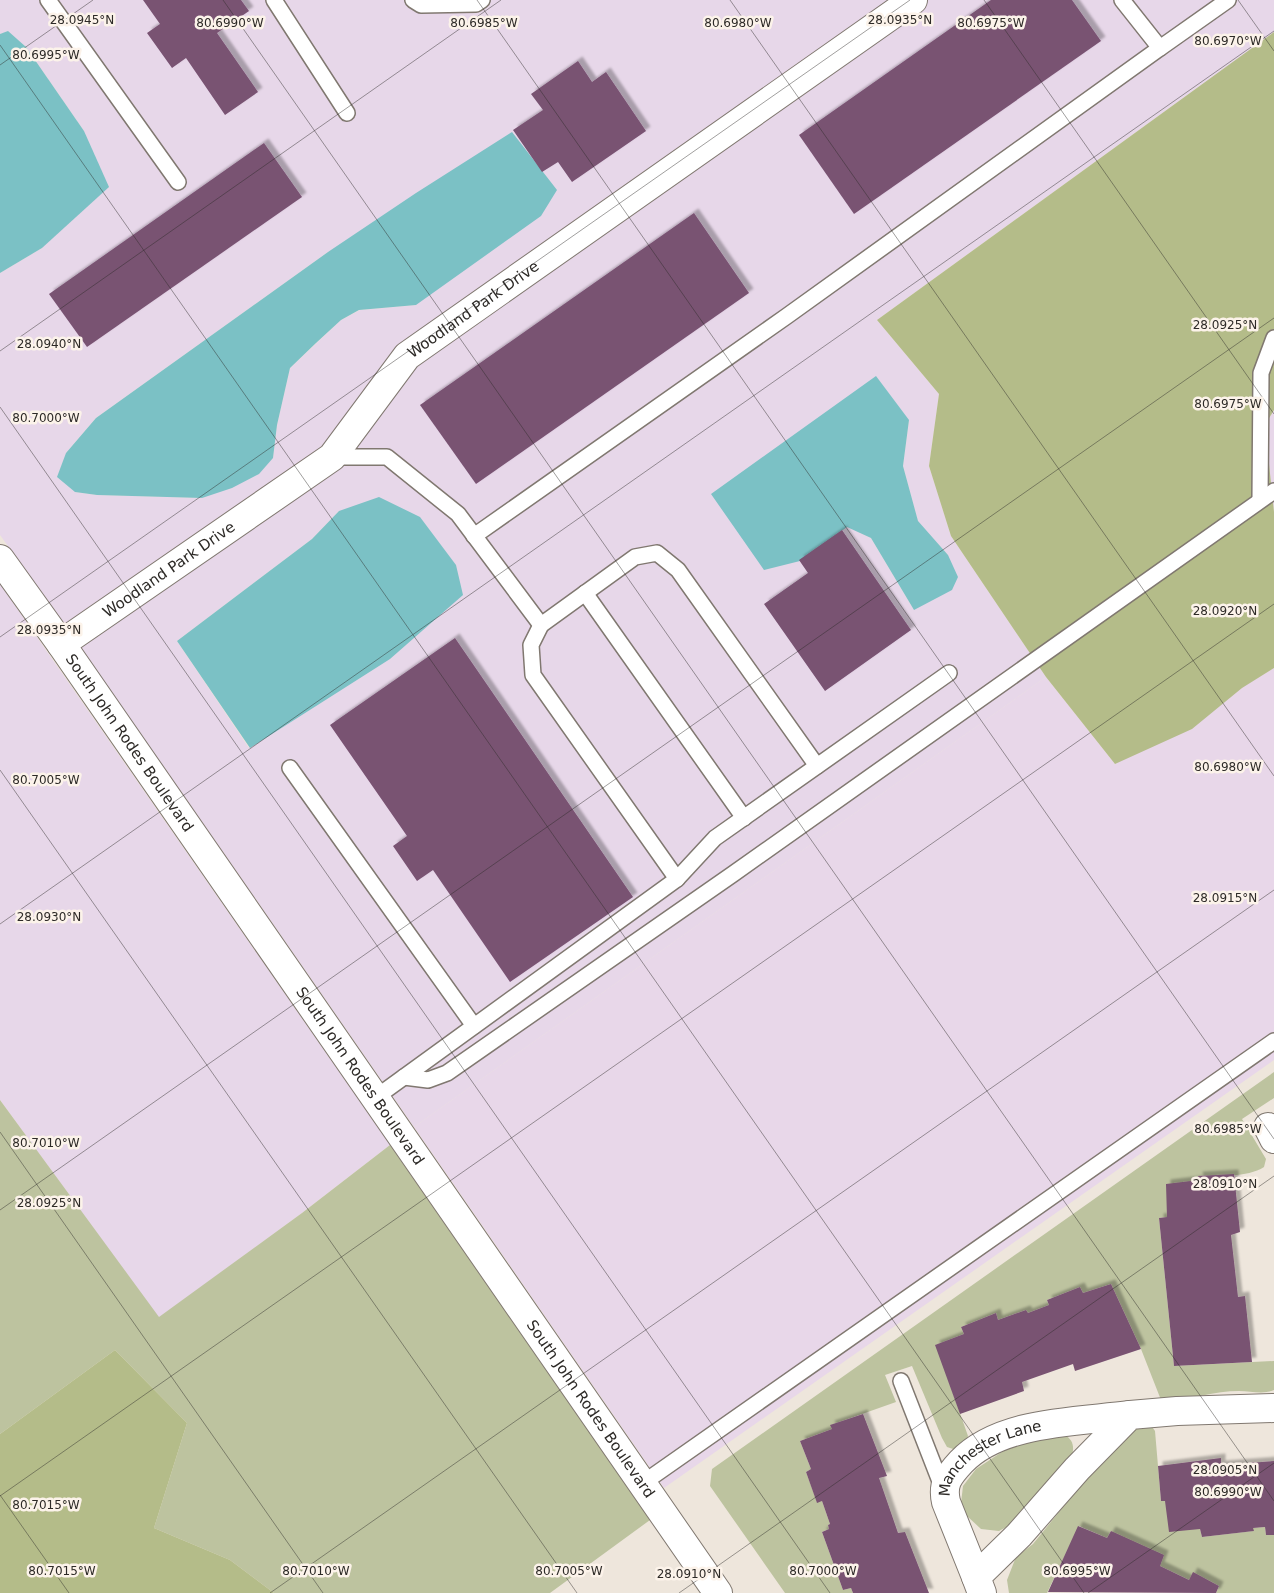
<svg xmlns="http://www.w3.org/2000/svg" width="1274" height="1593" font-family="'DejaVu Sans',sans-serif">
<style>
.commercial{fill:#e8d7e9}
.industrial{fill:#e7d7e9;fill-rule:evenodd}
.green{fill:#bdc39f}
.forest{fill:#b4bc89}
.water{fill:#7bc1c5}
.building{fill:#795272;filter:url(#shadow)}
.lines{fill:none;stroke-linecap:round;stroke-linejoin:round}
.lane-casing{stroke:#807870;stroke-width:18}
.street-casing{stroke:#807870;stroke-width:30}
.secondary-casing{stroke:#807870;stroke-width:30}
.lane{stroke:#fff;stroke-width:15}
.street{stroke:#fff;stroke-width:28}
.secondary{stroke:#fff;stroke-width:28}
.ticks{fill:none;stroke:#2d2a27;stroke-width:1;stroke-opacity:0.45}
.labels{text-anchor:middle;stroke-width:5;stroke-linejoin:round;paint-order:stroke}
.street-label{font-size:15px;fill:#2d2a27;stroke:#fcf3ea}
.ticks-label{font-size:12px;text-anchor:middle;fill:#2d2a27;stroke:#fcf3ea;stroke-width:5;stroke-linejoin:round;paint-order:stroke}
</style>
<defs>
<filter id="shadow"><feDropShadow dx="4.5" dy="-4.5" stdDeviation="1" flood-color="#0004"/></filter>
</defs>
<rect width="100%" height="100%" fill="#eee6dc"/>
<polygon class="commercial" points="1274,668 1274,1060 664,1488 414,1127 1046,677 1115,764"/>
<g class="industrial">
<path d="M0,0h1274v32l-397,288 62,74 -10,72 22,70 95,141 -632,450 -341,-491 -73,-101v-262l42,-25 42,-117 -58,-84 -18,-15 -8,2zM328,252l88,53 -56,5 -19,10 -51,48 -13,57 -4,33 -71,40 -105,-3 -22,-3 -9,-39 30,-35zM909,420l-6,46 15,56 30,33 -34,55 -43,-72 -24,-12 -47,35zM339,511l-90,237 -72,-107 135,-102z"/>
<polygon points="1274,410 1274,512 1265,425"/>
<polygon points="0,584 390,1145 302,1213 159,1318 0,1100"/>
</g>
<g class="green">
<path d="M1274,1072v26l-32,21 24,40 -2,8c-17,11 -46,8 -65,9v4l-32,37 -8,1 15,148 100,-5v29c-11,5 -23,1 -35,1 -24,0 -49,8 -73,12l-5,-3 -20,-51 -30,-65 -28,9 -3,-6 -33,13 2,5 -21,8 -2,-3 -28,10 -2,-7 -35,14 3,7 -28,11 32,91 -3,10 -9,4 -9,-3 -5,-9 -30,-72 -27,9 11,27 -65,23 1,4 -32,12 11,28 -5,3 11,30 5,-1 8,23 -2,1 1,4 -7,3 21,58 8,-2 2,5h-68l-75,-107 2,-17z"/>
<polygon points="0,1100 159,1317 302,1213 390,1145 650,1520 550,1593 274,1593 230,1560 154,1528 187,1423 115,1350 0,1434"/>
<polygon points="1150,1424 1155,1431 1161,1501 1165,1501 1200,1529 1202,1537 1253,1531 1253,1528 1265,1527 1266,1535 1274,1535 1274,1593 1216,1593 1219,1586 1194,1573 1189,1580 1160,1566 1111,1531 1107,1538 1079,1526 1047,1593 1009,1593 1007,1580 1016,1557 1033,1544 1102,1459 1136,1426"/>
<path d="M1064,1434c10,7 10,12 8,23l-62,68 -11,6 -18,-2 -14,-13 -6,-13 2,-17 13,-17 35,-23z"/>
</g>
<g class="forest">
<polygon points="1274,32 1274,410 1265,425 1274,512 1274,668 1242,688 1192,729 1115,764 1046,677 951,536 929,466 939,394 877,320"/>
<polygon points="115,1350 187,1423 154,1528 230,1560 274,1593 0,1593 0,1434"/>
</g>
<g class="water">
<polygon points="8,31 26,47 84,131 109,187 42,248 0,273 0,34"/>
<polygon points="512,132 557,190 541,216 416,305 359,310 341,320 316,343 290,368 277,425 273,458 259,474 232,488 202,498 97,495 75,492 57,477 66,453 96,418 328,252 416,193"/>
<polygon points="876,376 909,420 903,466 918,521 948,555 958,577 952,590 914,610 871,538 847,527 800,561 764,570 711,494"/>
<polygon points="379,497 420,517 456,565 463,595 390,659 250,748 177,641 312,539 339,511"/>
</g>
<g class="building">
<polygon points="143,0 241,0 249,11 217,33 258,92 225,115 186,58 172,68 147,33 160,24"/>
<polygon points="991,0 1072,0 1101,41 854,214 799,135"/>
<polygon points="578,61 592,82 606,72 646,131 572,182 558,162 542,172 513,130 543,110 531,94"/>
<polygon points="264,143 302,197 87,347 49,294"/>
<polygon points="694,213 749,293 476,484 420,405"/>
<polygon points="842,530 911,630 825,691 764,604 808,573 799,560"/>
<polygon points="455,638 633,897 510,982 433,870 417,881 393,846 407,836 330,725"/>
<polygon points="1234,1174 1240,1232 1231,1235 1238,1297 1245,1296 1252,1362 1174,1366 1159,1218 1167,1217 1166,1184 1199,1180 1198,1176"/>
<polygon points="1111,1284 1141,1349 1075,1371 1073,1364 1022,1382 1024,1391 960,1414 935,1345 964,1334 961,1327 996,1313 998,1320 1026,1310 1028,1313 1049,1305 1047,1300 1080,1287 1083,1293"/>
<polygon points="863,1414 887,1476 879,1478 898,1533 905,1532 929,1593 853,1593 851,1588 843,1590 822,1532 829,1529 828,1525 830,1524 822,1501 817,1503 806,1472 811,1469 800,1441 832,1429 830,1425"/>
<polygon points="1221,1458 1221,1465 1274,1461 1274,1535 1266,1535 1265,1527 1253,1528 1254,1531 1202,1537 1200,1529 1169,1532 1165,1501 1161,1501 1158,1466"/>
<polygon points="1078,1526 1107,1538 1111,1531 1164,1555 1160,1566 1189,1580 1193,1572 1219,1586 1216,1593 1048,1592"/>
</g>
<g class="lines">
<defs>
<g id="lane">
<polyline points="48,0 178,182"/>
<polyline points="274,0 347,113"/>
<polyline points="413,0 421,5 476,4 482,0"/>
<polyline points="1160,48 1228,0"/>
<polyline points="332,457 387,457 458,514 541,625"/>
<polyline points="1260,500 1261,373 1274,338"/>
<polyline points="474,536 787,316 1160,48 1122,0"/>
<polyline points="585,593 744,818"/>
<polyline points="290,768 474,1026"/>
<polyline points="677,879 533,675 531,645 541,625 635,557 657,553 678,570 817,766"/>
<polyline points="404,1077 428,1080 447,1073 733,874 1274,491"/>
<polyline points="375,1098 677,879 715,838 949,673"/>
<polyline points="901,1381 943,1489"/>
<polyline points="643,1483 1274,1041"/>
</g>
<g id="street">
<path id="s1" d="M61,644l271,-187 75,-101 506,-356"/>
<polyline points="1268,1127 1274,1139"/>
<path id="s2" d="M976,1577l-30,-75c-4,-18 2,-26 15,-40 39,-41 115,-40 169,-47"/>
<polyline points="982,1593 976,1577 1019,1535 1077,1469 1130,1415 1177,1411 1274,1408"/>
</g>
<g id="secondary">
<path id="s3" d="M0,559l61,85 657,949"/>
</g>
</defs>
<use href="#lane" class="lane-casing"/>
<use href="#street" class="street-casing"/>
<use href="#secondary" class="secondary-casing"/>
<use href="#lane" class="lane"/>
<use href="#street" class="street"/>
<use href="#secondary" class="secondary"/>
</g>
<path class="ticks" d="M223,0l1051,1501M477,0l797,1139M730,0l544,776M984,0l290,414M1238,0l36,51M0,45l1084,1548M0,65l93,-65M0,351l501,-351M0,407l830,1186M0,637l910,-637M0,770l577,823M0,924l1274,-893M0,1132l323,461M0,1210l1274,-892M0,1495l69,98M0,1496l1274,-892M270,1593l1004,-703M679,1593l595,-417M1088,1593l186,-130"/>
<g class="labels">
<g class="street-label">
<text dy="5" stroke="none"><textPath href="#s1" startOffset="536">Woodland Park Drive</textPath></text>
<text dy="5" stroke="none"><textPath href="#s1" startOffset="131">Woodland Park Drive</textPath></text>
<text dy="5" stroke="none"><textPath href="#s3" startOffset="225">South John Rodes Boulevard</textPath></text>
<text dy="5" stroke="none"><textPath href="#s3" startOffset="630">South John Rodes Boulevard</textPath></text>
<text dy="5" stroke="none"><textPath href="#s3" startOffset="1035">South John Rodes Boulevard</textPath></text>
<text dy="5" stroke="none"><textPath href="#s2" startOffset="151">Manchester Lane</textPath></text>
</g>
</g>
<g class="ticks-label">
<text x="900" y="24">28.0935°N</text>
<text x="82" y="24">28.0945°N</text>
<text x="230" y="27">80.6990°W</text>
<text x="484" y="27">80.6985°W</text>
<text x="738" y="27">80.6980°W</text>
<text x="991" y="27">80.6975°W</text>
<text x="1228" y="45">80.6970°W</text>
<text x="46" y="59">80.6995°W</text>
<text x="1225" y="329">28.0925°N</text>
<text x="49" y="348">28.0940°N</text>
<text x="1228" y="408">80.6975°W</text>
<text x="46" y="422">80.7000°W</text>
<text x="1225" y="615">28.0920°N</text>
<text x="49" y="634">28.0935°N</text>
<text x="1228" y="771">80.6980°W</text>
<text x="46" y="784">80.7005°W</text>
<text x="1225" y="902">28.0915°N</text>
<text x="49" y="921">28.0930°N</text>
<text x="1228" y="1133">80.6985°W</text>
<text x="46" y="1147">80.7010°W</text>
<text x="1225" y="1188">28.0910°N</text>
<text x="49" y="1207">28.0925°N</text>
<text x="1225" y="1474">28.0905°N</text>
<text x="1228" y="1496">80.6990°W</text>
<text x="46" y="1509">80.7015°W</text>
<text x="62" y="1575">80.7015°W</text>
<text x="316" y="1575">80.7010°W</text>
<text x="569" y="1575">80.7005°W</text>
<text x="823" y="1575">80.7000°W</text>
<text x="1077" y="1575">80.6995°W</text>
<text x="689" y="1578">28.0910°N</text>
</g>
</svg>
